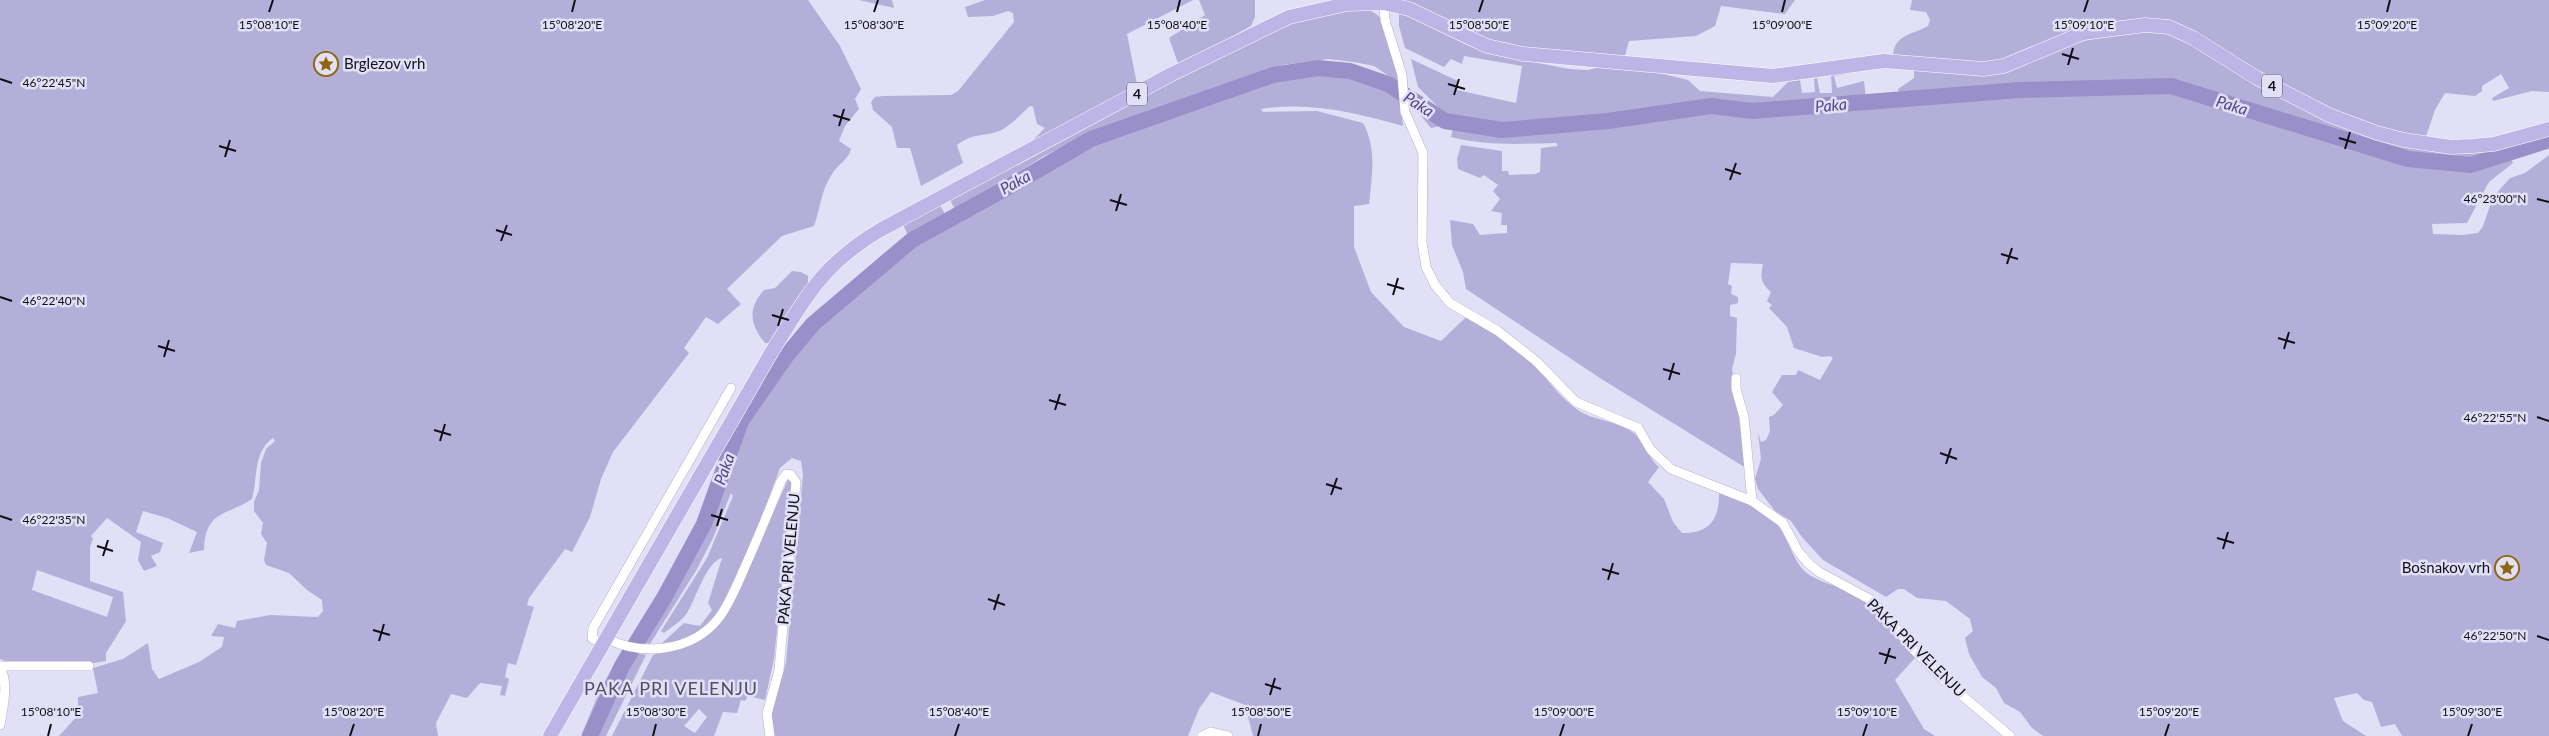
<svg xmlns="http://www.w3.org/2000/svg" width="2549" height="736" font-family="Lato,sans-serif">
<style>
.green{fill:#b4afd9;fill-rule:evenodd}
.lines{fill:none;stroke-linecap:round;stroke-linejoin:round}
.river{stroke:#9990ca;stroke-width:16}
.street-casing{stroke:#b3b1c6;stroke-width:10}
.primary-casing{stroke:#fff;stroke-width:15}
.street{stroke:#fff;stroke-width:9}
.primary{stroke:#bdb5e5;stroke-width:14}
.ticks{fill:none;stroke:#100f17;stroke-width:2}
.labels{text-anchor:middle;stroke-width:5;stroke-linejoin:round;paint-order:stroke}
.shield{fill:#e2e0f6;stroke:#4f4e5a;stroke-width:1}
.shield-label{font-size:14px;font-weight:bold;fill:#100f17}
.poi-label{font-size:15px;fill:#100f17;stroke:#e2e0f6;text-anchor:start}
.street-label{font-size:15px;fill:#100f17;stroke:#e2e0f6}
.water-label{font-size:16px;font-style:italic;fill:#54458d;stroke:#e2e0f6}
.quarter-label{font-size:18px;letter-spacing:1px;fill:#524f62;stroke:#e2e0f6}
.ticks-label{font-size:12px;text-anchor:middle;fill:#100f17;stroke:#e2e0f6;stroke-width:5;stroke-linejoin:round;paint-order:stroke}
</style>
<rect width="100%" height="100%" fill="#e2e0f6"/>
<g class="green">
<path d="M0,0h808l32,46 21,43 -6,10 4,10 -14,17 -6,15 12,8c-2,10 -14,16 -19,25 -12,18 -11,34 -18,52l-32,10 -55,53 14,15 -23,20 -12,-7 -22,31 5,5 -76,99 -12,27 -11,38 -18,35 -7,-3 -36,49 -2,7 7,2 -18,58 -8,-2 -3,14 4,2 -4,17 -5,-1 2,-9 -22,-3 -13,15 -16,-4 -15,29 2,13h-379l19,-21v-18l20,-4 -5,-25 30,-9 25,-16 4,26 7,10 40,-17 23,-15 2,-10 -13,-1 7,-12 17,4 2,-7 33,-6 48,2 5,-6 -1,-11 -15,-10 -18,-17 -23,-8 -2,-5 3,-17 -6,-9 2,-11 -9,-12v-9l5,-12 2,-27 5,-14 9,-8 -2,-3c-20,14 -15,39 -21,61 -25,17 -47,11 -48,51l-15,3 8,-21 -30,-14 -24,-7 -7,21 27,11 -3,9 -9,4 6,10 -13,5 -6,-11 3,-18 -34,-24 -16,18 2,3 -3,8v34l33,11 3,29 -20,32v8l-19,3 -78,-1 -9,-4zM37,570l76,27 -6,20 -75,-27z"/>
<polygon points="859,0 892,0 894,8"/>
<path d="M985,0h208l-66,34 11,55 -106,52 13,-13 -8,-4 -4,-17 -3,-1c-8,7 -16,16 -25,22 -16,10 -30,3 -48,17l6,18 -42,23 -11,-38h-13l-5,-21 -19,-17 -2,-8 4,-5 8,-1 68,-1 7,-4 56,-69 -1,-9 -5,-2 -15,5 -25,1 -3,-10z"/>
<polygon points="1199,0 1255,0 1255,17 1251,26 1179,66 1169,38 1205,15"/>
<path d="M1400,0h395l-10,14 -64,-8 -6,20 -19,10 -67,5 -4,15c-45,0 -95,0 -138,-15 -30,-11 -59,-28 -87,-41z"/>
<path d="M1912,0h637v92l-17,-1 -39,10 -1,-3 17,-10 -8,-14 -19,12v5l-7,5 -30,-3 -10,17 -10,29 -45,-10 -33,-12 -203,-96 -29,1 -35,8 -82,34 -105,-9c2,-21 19,-20 35,-29l2,-6 -4,-8 -16,-2z"/>
<polygon points="1367,8 1380,17 1383,24 1399,83 1374,66 1354,62 1328,59 1282,65 1201,99 1092,133 1044,156 956,211 950,200 1275,28 1339,9"/>
<polygon points="1399,11 1465,44 1507,57 1569,69 1588,70 1600,67 1655,72 1688,80 1700,91 1773,97 1788,82 1800,80 1802,93 1815,92 1814,79 1817,78 1820,93 1832,93 1831,73 1863,71 1834,76 1837,88 1864,81 1866,98 1754,108 1721,99 1611,118 1501,126 1448,117 1418,87 1411,59 1458,81 1457,90 1516,103 1522,66 1464,56 1462,64 1451,59 1444,67 1405,48 1399,26"/>
<path d="M2134,31l25,1 20,5 189,98 138,14 7,14 -24,19 -22,41 -35,1 1,10 29,1 16,-2 5,-7 10,-29 17,-19 15,-5 24,-18v581h-147l-7,-12 -14,3 -9,-25 -8,-2 -7,-7 -23,5 9,23 23,15h-323l-11,-8 -12,-16 -16,-9 -8,-15 -14,-11 -13,-23 -4,-16 8,-7 -3,-12 -24,-18 -29,-3 -13,-9h-6l-12,8 -63,-37 -21,-23 -11,-16 -16,-10 -17,-22 -3,-10 6,-20 -3,-27 3,10 5,-2 4,-9 -1,-14 5,-2 9,-10 -11,-13 10,-17h14l2,-5 22,10 13,-22 -3,-2 -8,1 -28,-9 -7,-21 -18,-19 3,-3 -5,-4 4,-9c-10,-9 -11,-14 -8,-28l-32,-1 -3,21 4,2 -1,8 7,3v6l-8,2v11l7,2 -1,36 -4,15 14,99 -143,-88 -137,-91 -3,-17 -11,-27 -2,-25 23,4 7,11 27,-2v-8h-6l1,-12 -11,-2 9,-12 -7,-8 5,-6 -14,-10 -4,3 -22,-9 -1,-10 4,-14 41,6v20h6l1,4 26,-1 5,-2 1,-24 17,-2 -2,-3c-35,1 -70,3 -105,-6l2,-8c89,13 171,-7 258,-20 15,1 19,7 32,8l109,-9 48,-9 -2,-10 16,-11v-10l45,5 109,-29z"/>
<path d="M1306,73l40,2 23,7 31,15 3,29c-46,-13 -93,-25 -142,-17l2,3 54,-1 46,12c14,25 9,53 6,81l-15,2v41l17,45 33,35 37,14 25,-24c25,14 52,30 72,52 13,15 23,29 40,41 15,11 38,10 53,21 14,9 16,26 28,36l-11,15 16,17 9,23 9,11c29,1 38,-16 37,-42 20,9 48,18 61,37 11,15 13,37 31,48 15,9 34,11 49,20 23,13 40,42 56,61l-21,23 29,49 11,7h-682l-8,-31 -34,-13 -12,17 -11,27h-415l-4,-17 17,-56 17,-189 -2,-13 -9,-3 -12,10 -25,67 -37,78 -9,11 -21,14 -27,6 23,-21 16,3 12,-16 -4,-7 14,-45c-16,4 -26,41 -35,55 -5,8 -16,14 -23,20l-3,-2 46,-73 26,-62 -2,-3 -18,45 -16,31 -47,75 -8,-2 53,-88 50,-132 19,-32 49,-61 79,-64 18,-19 79,-42 66,-42 35,-17 133,-44 60,-26 3,3z"/>
<polygon points="1420,109 1442,126 1431,128 1421,116"/>
<polygon points="940,205 946,216 908,236 903,224"/>
<path d="M792,271l9,1 7,4v8l-37,59h-6c-16,-20 -17,-35 -1,-53l11,-2z"/>
<path d="M788,480l4,2 -18,177 -9,41 -17,-4 -3,5 -4,-1 -4,13 -14,-1 -9,24h-102l41,-81 42,-13 14,-9 47,-83zM699,709l8,8 -12,16 -11,-7z"/>
<polygon points="622,650 628,651 586,736 581,736 600,690"/>
<polygon points="635,653 646,655 606,736 593,736"/>
</g>
<g class="lines">
<polyline class="river" points="590,736 622,666 664,598 704,524 741,421 787,355 813,324 912,240 1012,185 1091,139 1273,75 1318,68 1350,71 1388,84 1445,121 1502,130 1608,121 1711,106 1752,111 2020,90 2171,86 2408,159 2471,165 2549,140"/>
<defs>
<g id="street">
<polyline points="1384,3 1385,20 1402,75 1405,112 1423,153 1422,242 1426,267 1435,285 1450,303 1498,331 1536,361 1576,402 1638,428 1651,450 1671,469 1752,501 1783,523 1798,551 1808,563 1819,572 1873,601 1916,652 1945,681 2010,736"/>
<polyline points="1736,378 1736,389 1744,417 1752,501"/>
<path d="M607,639c36,17 84,13 111,-20 11,-14 19,-34 26,-50 13,-29 25,-58 37,-88l5,-7 5,1 5,7 -17,188 -12,44 3,22"/>
<polyline points="603,645 592,638 593,628 731,388"/>
<polyline points="0,666 89,666"/>
<path d="M0,668c9,13 3,41 0,57"/>
<polyline points="1202,736 1210,732 1228,736"/>
</g>
<path id="primary" d="M550,736l221,-383c35,-56 52,-90 111,-124l290,-155 117,-57 58,-13 37,-1 25,6 78,37 36,8 250,22 111,-15 99,8 21,-3 79,-33 62,-8 24,2 24,11 64,40 72,37 48,18 27,7 47,7 22,-1 21,-2 55,-15"/>
</defs>
<use href="#street" class="street-casing"/>
<use href="#primary" class="primary-casing"/>
<use href="#street" class="street"/>
<use href="#primary" class="primary"/>
</g>
<path class="ticks" d="M269,12l4,-12M572,12l3,-12M874,12l4,-12M1177,12l3,-12M1479,12l4,-12M1782,12l3,-12M2084,12l4,-12M2387,12l3,-12M2062,54l17,5M2068,65l5,-17M0,79l12,4M1448,84l17,5M1454,95l5,-16M833,115l17,5M839,126l5,-17M2339,138l17,5M219,146l17,5M2345,149l5,-17M225,157l5,-17M1725,169l16,5M1730,180l6,-17M2537,199l12,3M1110,200l17,5M1116,211l5,-17M496,230l16,5M501,241l6,-16M2001,254l17,5M2007,264l5,-16M1387,284l17,5M1393,295l5,-17M0,297l12,4M772,315l17,5M778,326l5,-17M2278,338l17,5M158,346l17,5M2284,349l5,-17M164,357l5,-17M1663,369l17,5M1669,380l5,-17M1049,400l17,5M1055,410l5,-16M2537,417l12,4M434,430l17,5M440,441l5,-17M1940,453l17,6M1946,464l5,-16M1326,484l16,5M1331,495l6,-17M711,515l17,5M0,516l12,4M717,526l5,-17M2217,538l17,5M97,546l16,5M2223,549l5,-17M103,556l5,-16M1602,569l17,5M1608,580l5,-17M988,599l17,6M994,610l5,-16M373,630l17,5M2537,636l12,4M379,641l5,-17M1879,653l17,5M1885,664l5,-16M1265,684l16,5M1270,695l5,-17M48,736l3,-12M350,736l4,-12M653,736l3,-12M955,736l4,-12M1258,736l3,-12M1560,736l4,-12M1863,736l4,-12M2165,736l4,-12M2468,736l4,-12"/>
<defs>
<symbol id="sight-ring" viewBox="-11 -11 22 22"><circle r="9.5" fill="#e2e0f6" stroke="#8f660b" stroke-width="1.5"/><path d="M0-6L1.8-2.2L6-1.7L2.9 1.2L3.7 5.4L0 3.3L-3.7 5.4L-2.9 1.2L-6-1.7L-1.8-2.2Z" fill="#8f660b"/></symbol>
</defs>
<g fill-rule="evenodd">
<use href="#sight-ring" x="312" y="50" width="28" height="28"/>
<use href="#sight-ring" x="2493" y="554" width="28" height="28"/>
</g>
<g class="labels">
<g class="shield">
<rect x="2262" y="74.5" width="20" height="23" rx="4"/>
<rect x="1127" y="82.5" width="20" height="23" rx="4"/>
</g>
<g class="shield-label">
<text x="2272" y="91">4</text>
<text x="1137" y="99">4</text>
</g>
<g class="poi-label">
<text x="344" y="69">Brglezov vrh</text>
<text x="2490" y="573" text-anchor="end">Bošnakov vrh</text>
</g>
<g class="street-label">
<text transform="translate(789 559) rotate(-85)" y="5">PAKA PRI VELENJU</text>
<text transform="translate(1916 648) rotate(45)" y="5">PAKA PRI VELENJU</text>
</g>
<g class="water-label">
<text transform="translate(1419 104) rotate(33)" y="6">Paka</text>
<text transform="translate(1831 105) rotate(-5)" y="6">Paka</text>
<text transform="translate(2232 105) rotate(17)" y="6">Paka</text>
<text transform="translate(1015 182) rotate(-29)" y="6">Paka</text>
<text transform="translate(724 469) rotate(-70)" y="6">Paka</text>
</g>
<g class="quarter-label">
<text x="671" y="695">PAKA PRI VELENJU</text>
</g>
</g>
<g class="ticks-label">
<text x="269" y="29">15°08'10"E</text>
<text x="572" y="29">15°08'20"E</text>
<text x="874" y="29">15°08'30"E</text>
<text x="1177" y="29">15°08'40"E</text>
<text x="1479" y="29">15°08'50"E</text>
<text x="1782" y="29">15°09'00"E</text>
<text x="2084" y="29">15°09'10"E</text>
<text x="2387" y="29">15°09'20"E</text>
<text x="54" y="87">46°22'45"N</text>
<text x="2495" y="203">46°23'00"N</text>
<text x="54" y="305">46°22'40"N</text>
<text x="2495" y="422">46°22'55"N</text>
<text x="54" y="524">46°22'35"N</text>
<text x="2495" y="640">46°22'50"N</text>
<text x="51" y="716">15°08'10"E</text>
<text x="354" y="716">15°08'20"E</text>
<text x="656" y="716">15°08'30"E</text>
<text x="959" y="716">15°08'40"E</text>
<text x="1261" y="716">15°08'50"E</text>
<text x="1564" y="716">15°09'00"E</text>
<text x="1867" y="716">15°09'10"E</text>
<text x="2169" y="716">15°09'20"E</text>
<text x="2472" y="716">15°09'30"E</text>
</g>
</svg>
